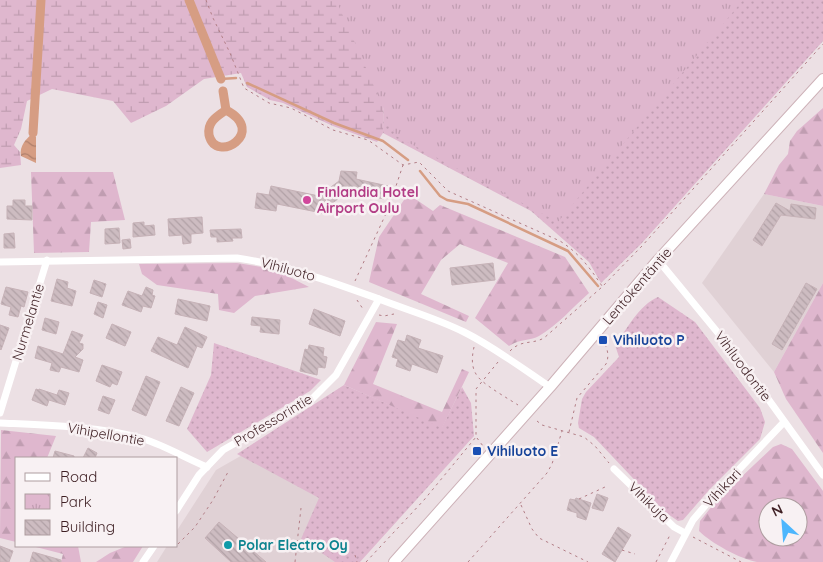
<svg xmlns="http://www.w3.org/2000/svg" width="823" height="562" font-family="Quicksand,sans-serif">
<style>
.built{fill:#e0d1d5}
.grass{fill:url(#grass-dots)}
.forest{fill:url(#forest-firs);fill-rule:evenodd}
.wetland{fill:url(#wetland-marsh)}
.park{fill:url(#park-tufts)}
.water{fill:url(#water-waves)}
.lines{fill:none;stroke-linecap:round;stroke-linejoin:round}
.stream{stroke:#d69d83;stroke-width:2.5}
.canal{stroke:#d69d83;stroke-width:9}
.building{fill:url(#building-back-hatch);stroke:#c6b2b7}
.secondary-casing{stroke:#cdb2b8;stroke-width:12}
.path{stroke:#b27e86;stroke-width:1;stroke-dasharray:2.5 4;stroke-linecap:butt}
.minor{stroke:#fff;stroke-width:7}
.secondary{stroke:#fff;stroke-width:10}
.hotel-dot{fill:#d1479c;stroke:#f8f1f3;stroke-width:2}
.transit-dot{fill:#1a4fb4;stroke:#f8f1f3;stroke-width:2}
.culture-dot{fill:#0f9aa8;stroke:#f8f1f3;stroke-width:2}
.labels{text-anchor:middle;stroke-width:5;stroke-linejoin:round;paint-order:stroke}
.hotel-label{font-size:14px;font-weight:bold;fill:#b23c85;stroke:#f8f1f3;text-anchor:start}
.street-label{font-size:14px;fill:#3e1f23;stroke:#f8f1f3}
.transit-label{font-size:14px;font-weight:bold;fill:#164399;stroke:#f8f1f3;text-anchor:start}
.culture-label{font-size:14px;font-weight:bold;fill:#0d838f;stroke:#f8f1f3;text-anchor:start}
</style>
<defs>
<pattern id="grass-dots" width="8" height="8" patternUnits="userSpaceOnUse" patternTransform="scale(1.25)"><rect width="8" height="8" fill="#dfb7ce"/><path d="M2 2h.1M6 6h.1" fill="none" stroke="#c09db1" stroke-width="1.8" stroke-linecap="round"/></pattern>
<pattern id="forest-firs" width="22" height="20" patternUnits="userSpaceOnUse" patternTransform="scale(1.25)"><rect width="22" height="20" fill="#dfb7ce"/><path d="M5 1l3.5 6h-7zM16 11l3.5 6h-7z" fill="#c09db1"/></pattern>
<pattern id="wetland-marsh" width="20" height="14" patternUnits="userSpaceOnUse" patternTransform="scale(1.25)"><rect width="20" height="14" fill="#dfb7ce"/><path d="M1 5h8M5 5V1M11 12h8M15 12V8" fill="none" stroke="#c09db1"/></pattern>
<pattern id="park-tufts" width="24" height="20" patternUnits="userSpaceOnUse" patternTransform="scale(1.25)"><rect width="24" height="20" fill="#dfb7ce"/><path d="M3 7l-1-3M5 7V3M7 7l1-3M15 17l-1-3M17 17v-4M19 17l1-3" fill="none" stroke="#c09db1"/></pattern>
<pattern id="water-waves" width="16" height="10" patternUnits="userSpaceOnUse" patternTransform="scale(1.25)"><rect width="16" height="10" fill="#d69d83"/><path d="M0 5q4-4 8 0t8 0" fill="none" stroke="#af7f6b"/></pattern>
<pattern id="building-back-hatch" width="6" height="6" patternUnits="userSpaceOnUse" patternTransform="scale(1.25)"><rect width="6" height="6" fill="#cdbcc1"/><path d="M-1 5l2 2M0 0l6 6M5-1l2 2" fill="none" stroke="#b1a1a6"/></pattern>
</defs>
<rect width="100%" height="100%" fill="#ece0e4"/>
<g class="built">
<polygon points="764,194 823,206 823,283 774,372 702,283"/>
<polygon points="260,445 334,473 352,562 157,562 167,546 176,546 176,532 216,470"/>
</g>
<g class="grass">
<polygon points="598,0 823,0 823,41 641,244 601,283 589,262 531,211 383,133 384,47"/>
<path d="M658,297l37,25 65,86 5,14 -5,17 -51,51 -26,30 -5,1 -13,-9 -71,-75 -15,-9 -1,-5 4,-24 4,-7 33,-35 -4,-12c12,-16 24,-40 43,-48z"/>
<polygon points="214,343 321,380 310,391 207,452 187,429 211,375"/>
<polygon points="344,385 442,427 462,387 471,403 474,436 360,562 335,562 301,539 319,498 237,454"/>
</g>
<g class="forest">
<polygon points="823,108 823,206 764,194 779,165 788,154 790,141 797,131"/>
<polygon points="31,172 113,172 125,220 91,222 89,252 34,253"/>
<path d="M408,194l25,17 7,-6 125,52 24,36c-16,14 -31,32 -50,43 -8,5 -18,2 -30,10l-34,-28 33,-55 -48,-19 -19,16 -20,34 48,22 -3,6 -97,-40 10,-45z"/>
<polygon points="237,263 274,269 309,287 255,296 234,313 219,310 218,294 157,285 142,274 139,264"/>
<polygon points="823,283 823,453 786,399 774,372"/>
<polygon points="376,322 397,324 373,384 442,412 462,369 469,372 442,428 344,385"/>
<polygon points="1,430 56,436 47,458 16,458 16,542 0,538"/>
<path d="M781,444l11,5 31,42v71c-19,0 -48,0 -66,0 -17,-3 -46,-19 -58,-31l1,-10 17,-21 56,-53zM768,507h30v30h-30z"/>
<polygon points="32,546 78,546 81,562 61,562 63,554"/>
<polygon points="127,546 143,546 133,562 96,562 110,553"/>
</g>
<polygon class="wetland" points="0,0 348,0 384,47 383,133 377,142 333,126 283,103 270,100 247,87 241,73 204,79 166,106 131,123 113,101 52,89 27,101 21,129 14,145 20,152 21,165 0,168"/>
<polygon class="park" points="336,0 743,0 558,222 396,136"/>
<path class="water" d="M33,133l3,4v26l-15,-7c-2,-10 5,-17 12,-23z"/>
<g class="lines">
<g class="stream">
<polyline points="221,79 236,78"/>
<polyline points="247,83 334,123 383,141 408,160"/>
<polyline points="420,171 440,196 447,200 468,204 568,251 598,286"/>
</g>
<g class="canal">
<polyline points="189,0 221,79"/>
<path d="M223,91l3,19c-10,7 -19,12 -17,25 7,30 59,-3 17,-25"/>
<polyline points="33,133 41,0"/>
</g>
</g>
<g class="building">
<polygon points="341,171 357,172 356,179 388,186 384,199 348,191 330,205 326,198 322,213 277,204 276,211 255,208 257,193 269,195 271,186 319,196 339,181"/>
<polygon points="13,200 25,200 25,206 32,206 32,220 7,219 7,206 13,206"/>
<polygon points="776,203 790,211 791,204 816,208 815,219 781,215 762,246 753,240"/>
<polygon points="202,217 203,233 191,234 191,243 183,244 182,235 169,236 168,219"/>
<polygon points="144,222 144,226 154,225 155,235 133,237 133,223"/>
<polygon points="119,228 120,243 105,244 105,229"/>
<polygon points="241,229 242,238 232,238 233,241 217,242 217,237 211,237 210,230"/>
<polygon points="14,233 15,248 4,248 4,234"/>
<polygon points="130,239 131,248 123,249 122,240"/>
<polygon points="493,263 495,280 452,285 450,268"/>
<polygon points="57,279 68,282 67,288 76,291 72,306 51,301"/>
<polygon points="94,280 106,284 102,297 90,293"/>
<polygon points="806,283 817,289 782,350 772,344"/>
<polygon points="6,287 28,292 24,307 21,306 18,317 9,315 11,307 1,304"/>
<polygon points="146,287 153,290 152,295 155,296 151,308 143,306 141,312 122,305 128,291 142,296"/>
<polygon points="178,299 210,306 207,321 175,314"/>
<polygon points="98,302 107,305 103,318 94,314"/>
<polygon points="314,309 345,321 340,336 309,324"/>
<polygon points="252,317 280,320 279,334 260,332 261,326 251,325"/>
<polygon points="45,318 59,322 56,334 42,330"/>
<polygon points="112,324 131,332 125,346 106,338"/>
<polygon points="0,325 9,328 1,350 0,349"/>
<polygon points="185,327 207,337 202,348 197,346 188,368 151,351 158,337 177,345"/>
<polygon points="72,331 83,335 79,343 83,344 83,349 75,357 83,360 79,372 61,367 59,372 50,370 52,363 35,358 38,346 63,354"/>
<polygon points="407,335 421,340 418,348 443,356 437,373 412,364 410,371 396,366 398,359 392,357 398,340 405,342"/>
<polygon points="309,345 324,348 323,356 327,357 325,368 318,367 317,375 300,371 305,349 308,350"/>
<polygon points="102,365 122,372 117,385 112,383 110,387 96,381"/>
<polygon points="146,376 160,382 146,416 132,410"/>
<polygon points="181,387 194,393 179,426 166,421"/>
<polygon points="36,389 39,390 39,389 57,395 59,390 69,393 65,405 49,400 47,406 32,400"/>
<polygon points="103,396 115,400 109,414 98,410"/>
<polygon points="88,448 97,453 95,458 83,458"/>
<polygon points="55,451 74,456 74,458 53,458"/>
<polygon points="597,494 608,498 603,511 592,508"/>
<polygon points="576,498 591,503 586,520 577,517 577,513 567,510 570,499 575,500"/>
<polygon points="219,522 266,562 231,562 205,538"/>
<polygon points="618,527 631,535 615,562 602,554"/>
<polygon points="0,546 13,551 9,562 0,562"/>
<polygon points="33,552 61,560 61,562 30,562"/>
</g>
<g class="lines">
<defs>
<polyline id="secondary" points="394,562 550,387 658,260 823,79"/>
</defs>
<use href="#secondary" class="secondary-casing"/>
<g class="path">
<path d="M206,0l7,18 17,35 14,35 25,15 22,5 42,22 35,10 35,25 16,-3 29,29 112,50c19,12 30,27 42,45"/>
<polyline points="355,281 389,207 403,165"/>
<polyline points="357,300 363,309"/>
<polyline points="379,315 384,316 394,314"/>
<path d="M474,347c-2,9 -3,19 2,27 4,9 33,25 42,31"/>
<path d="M510,351c12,-12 21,-6 34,-13l58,-51 40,-41 181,-202"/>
<polyline points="537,421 542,425 584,437 595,446 609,463"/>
<path d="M569,432l8,-34 29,-34c4,-9 1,-17 -4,-25"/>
<polyline points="477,438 483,446 477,451 479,453"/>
<polyline points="579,499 605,487"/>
<polyline points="521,505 532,529 539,538 588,562"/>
<polyline points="693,537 741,562"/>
<polyline points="178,544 195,527 213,500 228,472"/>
<polyline points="622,550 635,554"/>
<polyline points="355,555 357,562"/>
<polyline points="295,562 301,508"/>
<polyline points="366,562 424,500 476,437 476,389 498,362"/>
<polyline points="468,562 547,473 552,464 562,431"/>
<polyline points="656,562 670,535"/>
</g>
<g class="minor">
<polyline points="658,260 737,356 823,475"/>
<path d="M0,262l237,-4c49,7 95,24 142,41 28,11 57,19 85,33 30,15 58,36 86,55"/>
<polyline points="0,413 47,260"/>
<path d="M0,423c46,2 100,3 144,16 21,7 42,19 63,28"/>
<polyline points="614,469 674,527 685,533"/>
<polyline points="176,511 199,475 223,450 311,400 336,375 379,299"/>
<polyline points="143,562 154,546"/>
<polyline points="671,562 693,520 710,500 784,422"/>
</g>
<use href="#secondary" class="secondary"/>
</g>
<circle class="hotel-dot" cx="307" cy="200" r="5"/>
<g class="transit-dot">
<rect x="598" y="335" width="10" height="10" rx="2.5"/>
<rect x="472" y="446" width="10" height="10" rx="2.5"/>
</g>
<circle class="culture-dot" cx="228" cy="545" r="5"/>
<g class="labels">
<g class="hotel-label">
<text x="317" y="197">Finlandia Hotel<tspan x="317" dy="16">Airport Oulu</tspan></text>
</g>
<g class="street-label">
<text transform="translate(288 269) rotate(15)" y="5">Vihiluoto</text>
<text transform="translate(637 286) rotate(-49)" y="5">Lentokentäntie</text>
<text transform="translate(28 322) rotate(-73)" y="5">Nurmelantie</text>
<text transform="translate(743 366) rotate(53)" y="5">Vihiluodontie</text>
<text transform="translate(273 420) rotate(-31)" y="5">Professorintie</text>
<text transform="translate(106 434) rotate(10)" y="5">Vihipellontie</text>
<text transform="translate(722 488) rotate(-47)" y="5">Vihikari</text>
<text transform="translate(649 502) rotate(44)" y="5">Vihikuja</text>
</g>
<g class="transit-label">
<text x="613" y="345">Vihiluoto P</text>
<text x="487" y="456">Vihiluoto E</text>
</g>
<g class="culture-label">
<text x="238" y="550">Polar Electro Oy</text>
</g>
</g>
<rect x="15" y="457" width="162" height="90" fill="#f8f1f3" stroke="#ae9da0"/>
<rect x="25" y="473" width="25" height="8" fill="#ffffff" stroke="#ae9da0"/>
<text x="60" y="482" font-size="15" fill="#3e1f23">Road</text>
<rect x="25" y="494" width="25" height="15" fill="url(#park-tufts)" stroke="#ae9da0"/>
<text x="60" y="507" font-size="15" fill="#3e1f23">Park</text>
<rect x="25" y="520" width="25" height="15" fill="url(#building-back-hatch)" stroke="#ae9da0"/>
<text x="60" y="532" font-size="15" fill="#3e1f23">Building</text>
<g transform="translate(783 522) rotate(334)"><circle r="24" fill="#f8f1f3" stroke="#ae9da0"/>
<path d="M0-4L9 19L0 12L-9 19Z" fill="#4db6fd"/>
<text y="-8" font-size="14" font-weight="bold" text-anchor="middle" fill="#3e1f23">N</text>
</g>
</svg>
